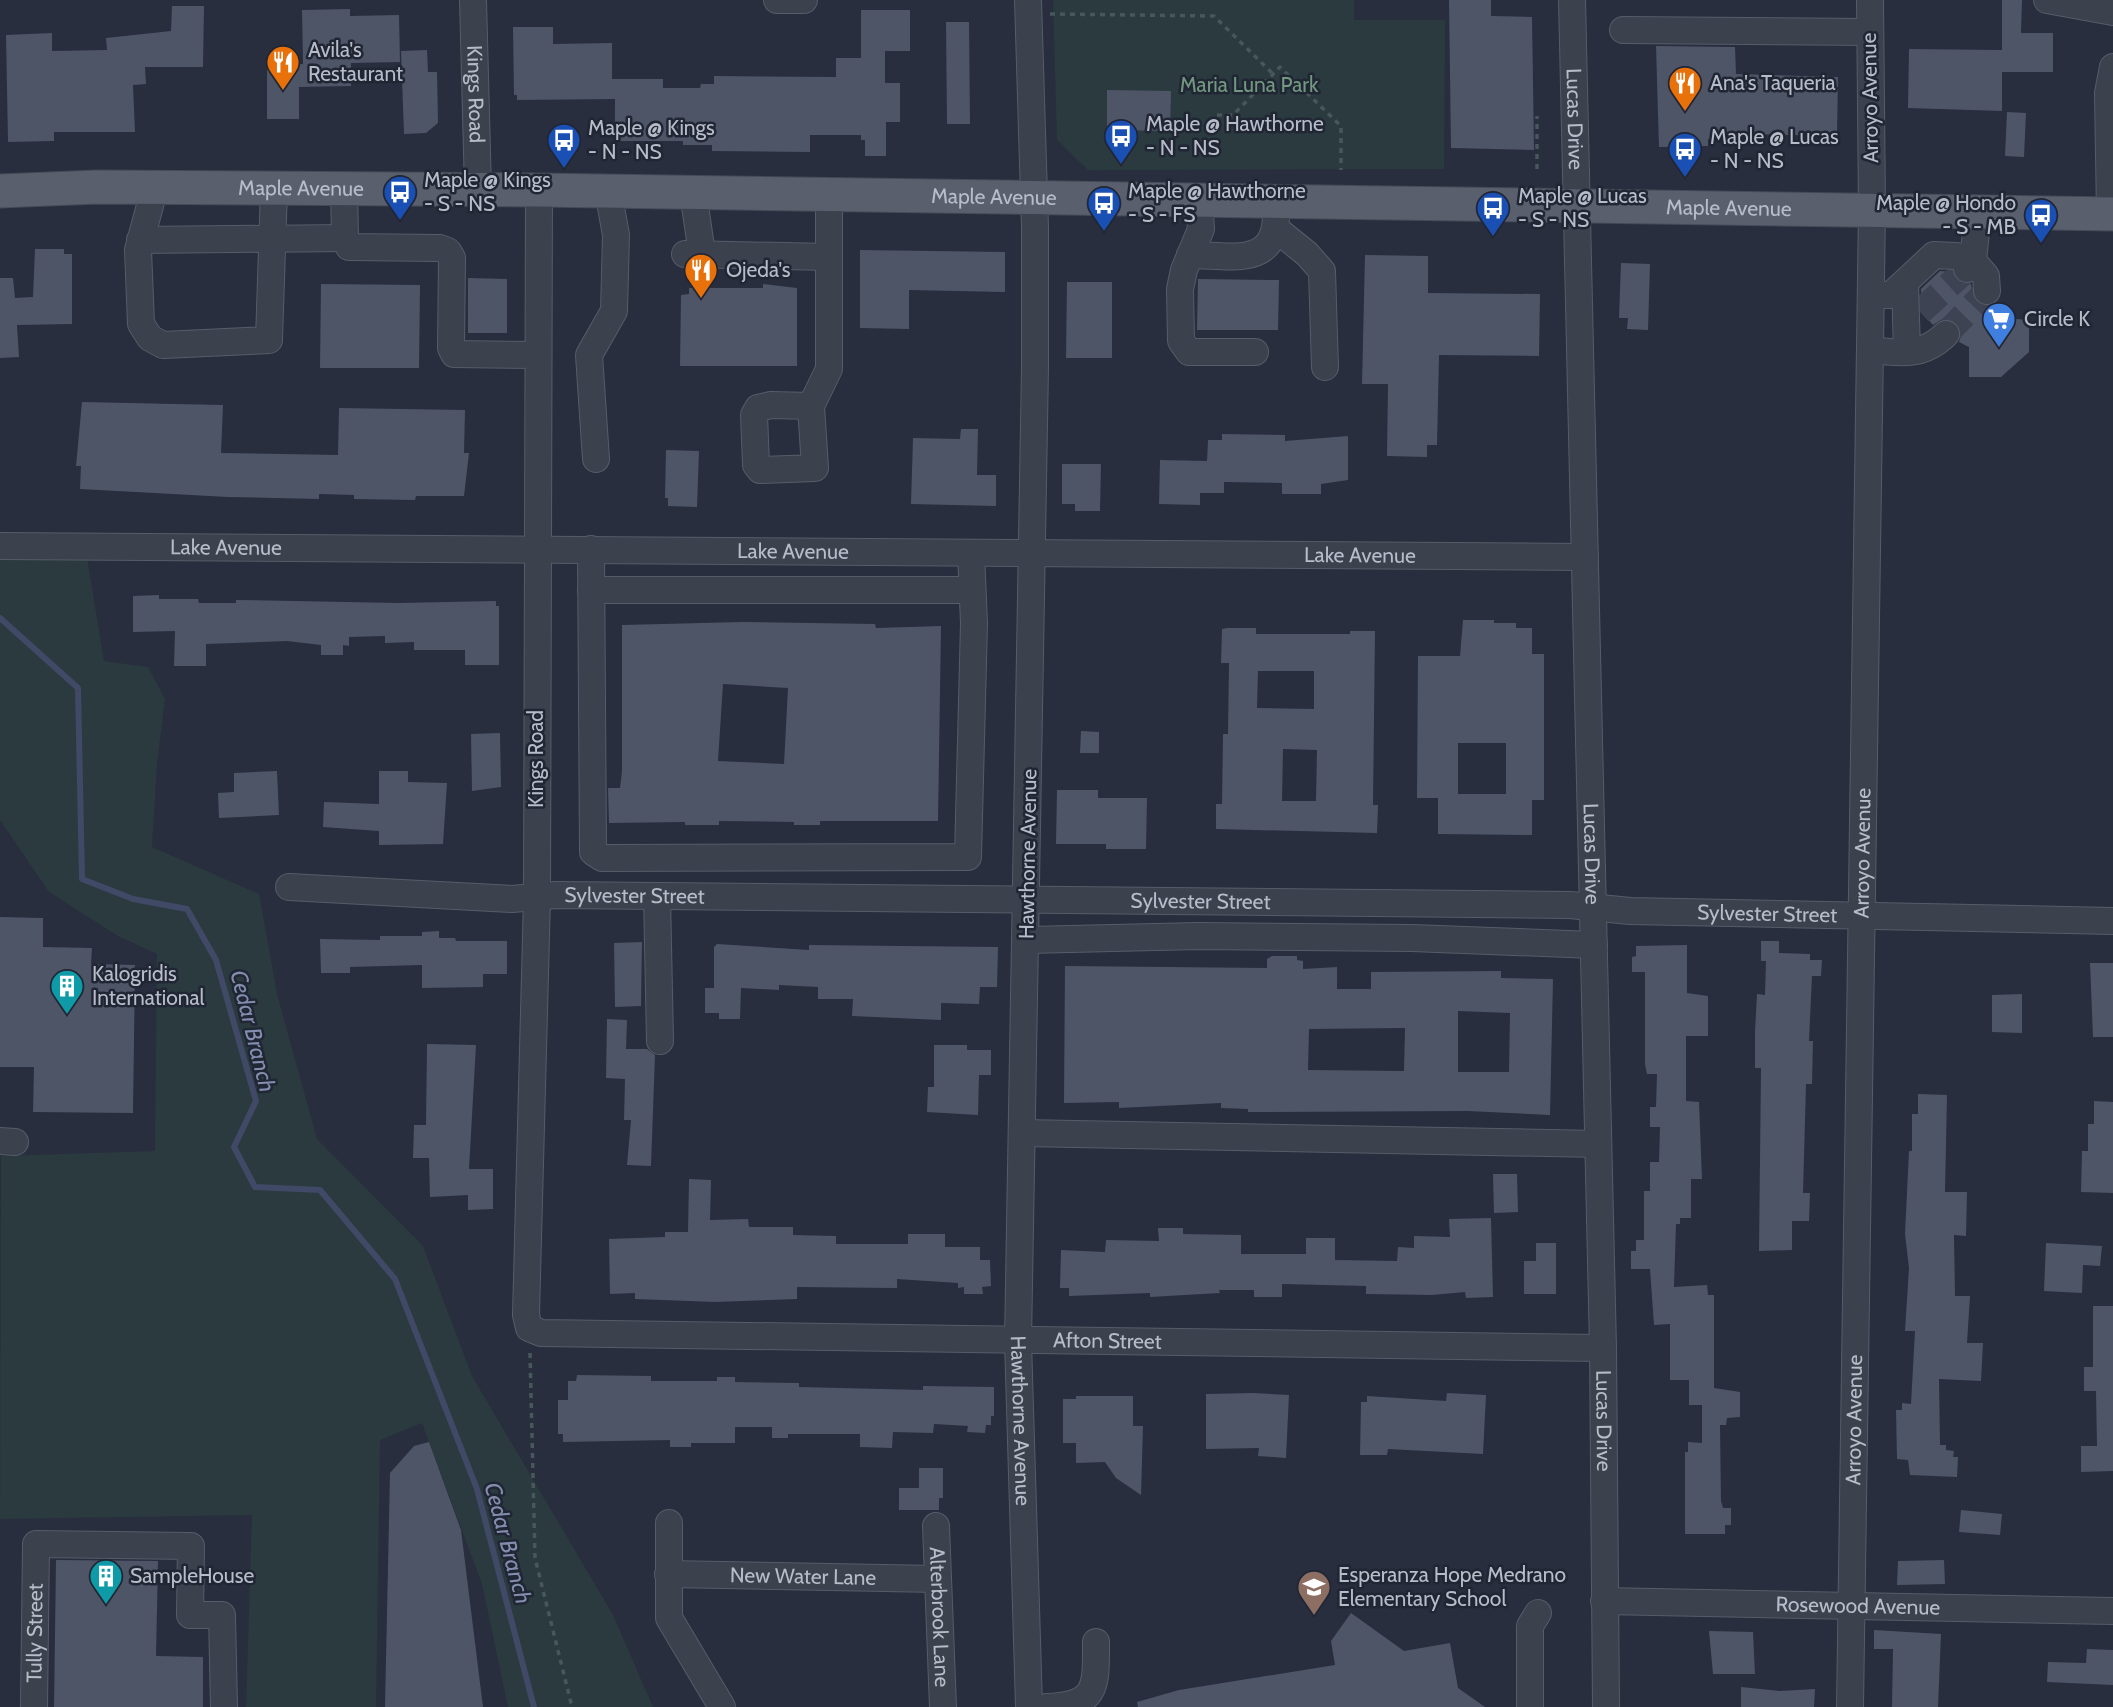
<svg xmlns="http://www.w3.org/2000/svg" width="2113" height="1707" font-family="Cabin,sans-serif">
<style>
.green{fill:#2a3a3f}
.lines{fill:none;stroke-linecap:round;stroke-linejoin:round}
.stream{stroke:#404a66;stroke-width:6}
.building{fill:#4e5567;fill-rule:evenodd}
.minor-tunnel{stroke:#3e4353;stroke-width:26;stroke-dasharray:26 13;stroke-linecap:butt}
.minor-casing{stroke:#575c69;stroke-width:28}
.major-casing{stroke:#454a58;stroke-width:35}
.path{stroke:#48575c;stroke-width:3.5;stroke-dasharray:5 5;stroke-linecap:butt}
.minor{stroke:#3c414e;stroke-width:26}
.major{stroke:#5a5f6e;stroke-width:33}
.labels{text-anchor:middle;stroke-width:5;stroke-linejoin:round;paint-order:stroke}
.poi-label{font-size:21px;fill:#b8bcc9;stroke:#212634;text-anchor:start}
.park-label{font-size:21px;fill:#729880;stroke:#212634}
.street-label{font-size:21px;fill:#b8bcc9;stroke:#212634}
.water-label{font-size:23px;font-style:italic;fill:#838eae;stroke:#212634}
</style>
<rect width="100%" height="100%" fill="#282e3e"/>
<g class="green">
<polygon points="1053,0 1354,0 1354,20 1445,20 1444,169 1088,170 1057,140"/>
<polygon points="0,554 87,558 104,661 148,667 165,699 157,763 152,847 259,894 277,994 317,1139 423,1246 472,1376 613,1615 653,1707 508,1707 482,1584 422,1423 380,1440 376,1707 246,1707 252,1515 0,1519 1,1156 155,1151 157,954 118,936 49,892 0,820"/>
</g>
<g class="lines">
<polyline class="stream" points="0,618 78,688 82,879 133,899 187,909 216,960 256,1101 234,1147 255,1187 320,1190 395,1279 477,1489 534,1707"/>
</g>
<g class="building">
<polygon points="1449,0 1491,0 1491,16 1532,17 1534,150 1451,148"/>
<polygon points="2002,0 2022,0 2021,33 2053,33 2053,72 2002,72 2002,111 1908,108 1909,49 2002,50"/>
<polygon points="172,6 204,6 203,67 145,67 146,84 133,85 135,132 54,132 54,141 8,142 6,35 52,33 52,51 107,50 106,38 171,31"/>
<polygon points="350,9 350,16 399,15 400,62 351,63 351,86 299,87 299,119 267,119 267,65 303,64 302,10"/>
<polygon points="861,10 910,10 910,51 885,51 885,83 900,83 900,122 886,122 886,156 865,156 865,140 861,140 861,135 810,135 810,152 712,151 712,145 683,145 683,141 615,141 615,99 517,100 517,95 514,95 513,27 553,27 553,44 612,43 612,79 663,79 663,88 700,88 701,84 714,84 714,76 836,77 836,58 861,58"/>
<polygon points="946,22 969,22 970,124 947,124"/>
<polygon points="1656,46 1735,47 1736,74 1838,77 1837,136 1738,134 1738,138 1708,139 1708,146 1659,147"/>
<polygon points="427,50 428,72 437,72 438,123 426,133 404,134 401,51"/>
<polygon points="1107,90 1171,91 1170,131 1107,130"/>
<polygon points="2007,112 2026,113 2024,157 2005,156"/>
<polygon points="35,249 64,249 64,254 72,254 72,324 17,325 19,357 0,358 0,278 13,278 15,298 33,297"/>
<polygon points="860,250 1005,252 1005,292 909,290 909,329 860,328"/>
<polygon points="1365,255 1428,256 1428,293 1540,294 1539,356 1439,355 1437,445 1427,445 1427,457 1387,456 1388,384 1362,384"/>
<polygon points="1621,263 1650,264 1648,330 1627,329 1628,318 1619,318"/>
<polygon points="1940,271 1952,272 1958,282 1971,284 1974,300 1981,305 1994,305 2002,318 2029,320 2029,352 2001,377 1969,377 1969,347 1959,342 1962,332 1958,324 1944,318 1933,325 1922,313 1921,289"/>
<polygon points="468,278 507,279 507,333 468,333"/>
<polygon points="1198,279 1279,280 1278,330 1197,330"/>
<polygon points="1067,282 1112,282 1112,358 1066,358"/>
<polygon points="321,284 420,285 419,368 320,368"/>
<polygon points="763,284 797,288 797,366 680,366 681,295 689,294 689,288 763,288"/>
<polygon points="82,402 223,405 221,453 338,455 339,408 465,410 464,453 469,453 464,496 416,496 415,500 354,499 354,495 319,494 319,499 228,497 80,489 81,466 76,466"/>
<polygon points="961,429 978,429 977,475 996,475 996,506 911,504 913,438 960,439"/>
<polygon points="1222,434 1285,435 1285,441 1348,436 1348,480 1321,484 1321,494 1282,494 1282,483 1224,482 1224,493 1200,493 1200,505 1159,504 1160,460 1207,461 1208,440 1222,440"/>
<polygon points="666,450 699,451 697,507 668,506 668,498 665,498"/>
<polygon points="1062,464 1101,464 1100,511 1075,511 1075,504 1062,504"/>
<polygon points="159,595 159,599 198,599 199,603 236,603 236,600 398,603 496,601 496,606 499,606 499,665 465,665 465,650 414,650 414,642 385,643 385,636 349,637 349,646 343,645 343,655 321,655 321,645 287,641 206,644 206,666 174,666 175,631 133,632 133,596"/>
<path d="M1463,620h31v3h22v5h16v26h12v146h-12v35l-94,-1v-36h-21l1,-142h42zM1458,743h48v51h-48z"/>
<path d="M742,622l133,2 1,4 65,-2 -3,195h-118v4h-26v-3l-75,-1v4h-34v-3l-76,1 -1,-35h12l2,-17v-146zM723,684l65,4 -4,76 -66,-3z"/>
<path d="M1227,628h29v6h94v-3h25l-2,174h5l-1,28 -161,-4v-25h6l1,-70h5l1,-71h-8l1,-34zM1258,671h56v38l-57,-1zM1283,749l34,1 -1,51h-34z"/>
<polygon points="1081,731 1099,732 1099,753 1080,753"/>
<polygon points="500,733 501,787 472,791 471,734"/>
<polygon points="277,771 279,815 219,818 218,793 234,792 234,773"/>
<polygon points="379,771 408,771 408,782 447,783 443,844 379,845 379,831 323,827 324,802 379,804"/>
<polygon points="1057,790 1098,790 1098,798 1147,798 1146,849 1106,849 1106,844 1056,844"/>
<polygon points="0,917 43,918 43,947 92,948 91,964 135,965 133,1113 33,1112 34,1067 0,1067"/>
<polygon points="439,931 439,938 455,938 456,941 507,941 507,974 483,974 483,987 422,988 422,965 350,967 350,973 321,973 320,939 380,940 380,936 422,936 422,932"/>
<polygon points="1761,941 1779,941 1779,953 1810,954 1810,960 1822,960 1821,976 1812,976 1809,1041 1813,1041 1812,1084 1806,1084 1803,1193 1810,1193 1809,1221 1792,1221 1792,1250 1759,1251 1761,1068 1755,1068 1755,1032 1757,994 1765,995 1766,961 1761,961"/>
<polygon points="642,942 641,1006 615,1007 614,943"/>
<polygon points="717,944 809,950 809,945 998,947 997,987 980,987 979,1004 941,1003 941,1020 852,1016 853,999 818,999 818,987 779,985 779,990 741,988 740,1019 719,1019 719,1013 705,1013 705,988 714,988 714,947"/>
<polygon points="1687,945 1687,993 1708,996 1708,1036 1686,1036 1686,1101 1699,1102 1702,1179 1691,1179 1691,1218 1680,1218 1680,1224 1676,1224 1674,1287 1707,1285 1708,1295 1714,1295 1714,1388 1740,1392 1740,1417 1727,1418 1726,1425 1720,1425 1721,1501 1723,1508 1731,1508 1731,1525 1725,1525 1725,1534 1685,1534 1685,1452 1688,1452 1688,1442 1702,1443 1702,1405 1689,1405 1689,1380 1670,1380 1670,1324 1654,1325 1650,1269 1631,1269 1631,1251 1636,1251 1636,1240 1644,1240 1644,1191 1650,1191 1650,1162 1659,1162 1660,1127 1650,1127 1650,1107 1656,1107 1657,1074 1647,1074 1645,1064 1645,972 1632,972 1632,957 1636,956 1636,946"/>
<path d="M1272,956h25v4l6,1v8l34,-2v22h34v-17l130,-1v7l52,1 -3,136 -82,-4 -220,1v-3l-27,-1v-5l-102,5v-6l-55,1 1,-137 202,2v-9zM1458,1011l52,2 -1,59h-51zM1405,1028l-1,43 -96,-1 1,-41z"/>
<polygon points="2090,963 2113,963 2113,1037 2093,1037"/>
<polygon points="2022,994 2022,1033 1992,1032 1992,995"/>
<polygon points="607,1019 627,1020 626,1049 647,1049 655,1055 651,1166 627,1165 631,1120 624,1120 625,1079 606,1078"/>
<polygon points="427,1044 476,1045 469,1169 493,1169 493,1209 468,1210 468,1195 430,1197 429,1158 413,1158 414,1125 426,1125"/>
<polygon points="934,1045 967,1045 967,1050 991,1050 991,1075 979,1075 978,1115 927,1112 928,1087 934,1087"/>
<polygon points="1918,1094 1947,1095 1945,1192 1967,1192 1966,1236 1954,1235 1955,1296 1970,1296 1967,1343 1983,1343 1981,1381 1939,1379 1940,1445 1946,1445 1946,1450 1954,1451 1953,1457 1958,1457 1957,1477 1910,1475 1908,1460 1897,1459 1896,1410 1902,1410 1902,1403 1911,1404 1915,1331 1905,1331 1909,1268 1905,1234 1909,1151 1912,1151 1912,1114 1918,1114"/>
<polygon points="2094,1101 2113,1102 2113,1193 2081,1192 2082,1151 2088,1151 2088,1124 2094,1124"/>
<polygon points="1493,1174 1517,1174 1518,1212 1494,1213"/>
<polygon points="689,1179 711,1180 710,1220 748,1219 749,1227 793,1227 793,1235 836,1236 836,1244 908,1244 908,1234 945,1234 945,1247 980,1247 980,1260 990,1260 991,1286 982,1287 983,1294 964,1294 964,1287 958,1288 958,1283 897,1279 897,1288 797,1287 797,1299 715,1302 635,1299 635,1293 610,1294 609,1239 665,1237 665,1232 688,1232"/>
<polygon points="1491,1218 1493,1297 1466,1298 1465,1292 1432,1295 1366,1294 1366,1286 1282,1284 1282,1297 1254,1297 1254,1290 1219,1290 1220,1293 1150,1297 1150,1293 1069,1296 1069,1288 1060,1288 1061,1250 1105,1252 1106,1240 1159,1241 1158,1228 1183,1228 1183,1234 1241,1235 1241,1254 1306,1254 1306,1238 1335,1238 1335,1260 1397,1261 1398,1247 1414,1248 1414,1236 1450,1237 1449,1219"/>
<polygon points="1536,1243 1556,1243 1556,1294 1524,1294 1524,1261 1536,1261"/>
<polygon points="2046,1243 2102,1246 2100,1266 2083,1265 2082,1293 2044,1291"/>
<polygon points="2093,1306 2113,1306 2113,1471 2081,1472 2081,1446 2097,1446 2096,1391 2084,1391 2084,1367 2093,1367"/>
<polygon points="577,1375 651,1376 651,1381 717,1381 717,1377 735,1377 735,1382 799,1383 799,1387 923,1390 923,1386 994,1387 994,1416 991,1416 991,1425 986,1425 985,1433 967,1432 968,1426 934,1424 933,1433 893,1432 892,1448 860,1447 860,1434 788,1434 788,1438 772,1438 772,1427 735,1427 735,1443 691,1443 691,1447 670,1447 670,1440 563,1442 563,1434 558,1434 558,1400 568,1400 568,1381 576,1381"/>
<polygon points="1254,1393 1289,1395 1286,1458 1258,1456 1259,1448 1206,1449 1206,1394"/>
<polygon points="1447,1393 1486,1395 1483,1454 1388,1449 1387,1455 1360,1455 1361,1402 1367,1402 1367,1396 1446,1401"/>
<polygon points="1076,1396 1133,1396 1133,1426 1143,1426 1141,1495 1116,1478 1105,1462 1076,1463 1076,1443 1063,1443 1063,1399 1076,1399"/>
<polygon points="429,1442 461,1530 483,1707 385,1707 390,1473 414,1446"/>
<polygon points="919,1468 943,1468 943,1498 939,1498 939,1510 899,1510 899,1488 919,1488"/>
<polygon points="1961,1510 2002,1514 2000,1535 1959,1532"/>
<polygon points="56,1560 158,1561 156,1656 203,1657 203,1707 54,1707"/>
<polygon points="1944,1560 1945,1584 1897,1585 1898,1561"/>
<polygon points="1351,1613 1404,1651 1450,1643 1458,1688 1485,1707 1138,1707 1137,1702 1179,1690 1335,1665 1331,1641"/>
<polygon points="1874,1630 1941,1634 1938,1707 1892,1707 1893,1649 1874,1649"/>
<polygon points="1709,1631 1753,1632 1755,1674 1713,1674"/>
<polygon points="2087,1649 2113,1650 2113,1685 2047,1682 2048,1662 2086,1663"/>
<polygon points="1741,1687 1780,1691 1815,1689 1814,1707 1741,1707"/>
</g>
<g class="lines">
<g class="minor-tunnel">
<polyline points="1920,312 1967,269"/>
<polyline points="1946,334 1987,291"/>
</g>
<defs>
<g id="minor">
<path id="s1" d="M473,0l5,190"/>
<polyline points="777,0 804,0"/>
<path id="s2" d="M1028,0l7,228v139l-17,974 11,366"/>
<path id="s3" d="M1572,0l31,1348 3,359"/>
<polyline points="2047,0 2113,12"/>
<polyline points="1623,30 1869,32"/>
<polyline points="155,187 138,250 141,324 150,338 163,345 269,340 274,188"/>
<polyline points="344,189 345,238 349,247 440,248 448,251 452,258 451,348 454,354 538,355"/>
<path id="s4" d="M539,190l-2,708 -11,417 3,13 12,5 1062,15"/>
<polyline points="693,192 702,254"/>
<polyline points="1199,199 1201,229 1184,270 1180,289 1181,341 1189,352 1255,352"/>
<polyline points="1978,212 1973,261 1986,276 1987,291"/>
<polyline points="2110,214 2108,93 2113,67"/>
<polyline points="1276,229 1307,254 1322,271 1325,367"/>
<polyline points="140,240 345,238"/>
<polyline points="685,254 829,257"/>
<path d="M1190,255c39,0 86,14 86,-41"/>
<polyline points="1905,284 1907,352"/>
<polyline points="1871,295 1891,295 1934,255 1957,256 1973,261 1967,269"/>
<path d="M1870,350c31,3 53,7 76,-16"/>
<polyline points="811,406 771,405 758,408 754,415 756,465 760,470 815,468 811,406 829,369 829,194"/>
<polyline points="596,459 589,355 614,311 616,235 608,191"/>
<path id="s5" d="M0,546l1585,11"/>
<polyline points="591,549 593,852 602,858 968,857 974,623 971,553"/>
<polyline points="591,590 972,590"/>
<path id="s6" d="M289,887l223,12 44,-4 1014,10 60,6 483,10"/>
<polyline points="657,896 660,1041"/>
<polyline points="1027,940 1199,936 1412,938 1594,945"/>
<polyline points="1022,1133 1598,1144"/>
<polyline points="0,1141 15,1142"/>
<polyline points="669,1523 669,1618 722,1707"/>
<path id="s7" d="M936,1526l7,181"/>
<path id="s8" d="M668,1574l270,5"/>
<path id="s9" d="M1604,1601l509,10"/>
<path id="s10" d="M34,1707l2,-163 155,2 -1,69h32l2,92"/>
<path d="M1047,1707c51,-2 49,-20 49,-65"/>
<polyline points="1530,1707 1530,1626 1538,1613"/>
<path id="s11" d="M1850,1707l22,-1497 -2,-210"/>
</g>
<g id="major">
<path id="s12" d="M0,191l97,-4 442,3 1574,24"/>
</g>
</defs>
<use href="#minor" class="minor-casing"/>
<use href="#major" class="major-casing"/>
<g class="path">
<polyline points="1050,14 1214,16 1273,74"/>
<polyline points="1217,115 1233,115 1280,67 1341,126 1341,170"/>
<polyline points="1537,169 1537,116"/>
<polyline points="530,1353 535,1558 572,1707"/>
</g>
<use href="#minor" class="minor"/>
<use href="#major" class="major"/>
</g>
<defs>
<symbol id="restaurant-pin" viewBox="-11 -11 22 30"><path d="M0 17L-7.5 6A9.5 9.5 0 1 1 7.5 6Z" fill="#e8710a" stroke="#212634"/><path d="M-5-6h1v4h1v-4h1v4h1v-4h1v5L-1.5 .5V6h-2V.5L-5-1ZM5-6V6H3V1.5H1.5Q1.5-4 5-6Z" fill="#fff"/></symbol>
<symbol id="bus-pin" viewBox="-11 -11 22 30"><path d="M0 17L-7.5 6A9.5 9.5 0 1 1 7.5 6Z" fill="#1a4fb4" stroke="#212634"/><path d="M-5-6H5V4H4V6H2V4H-2V6H-4V4H-5ZM-3.5-4V0h7V-4ZM-3.5 1.2v1.5H-2V1.2ZM2 1.2v1.5H3.5V1.2Z" fill="#fff"/></symbol>
<symbol id="supermarket-pin" viewBox="-11 -11 22 30"><path d="M0 17L-7.5 6A9.5 9.5 0 1 1 7.5 6Z" fill="#3f7fe0" stroke="#212634"/><path d="M-6-5.5h2.5l.6 2H6L4.5 2H-2.5L-4.4-4H-6ZM-1.5 3.2a1.3 1.3 0 1 0 .1 0ZM3 3.2a1.3 1.3 0 1 0 .1 0Z" fill="#fff"/></symbol>
<symbol id="building-pin" viewBox="-11 -11 22 30"><path d="M0 17L-7.5 6A9.5 9.5 0 1 1 7.5 6Z" fill="#0f9aa8" stroke="#212634"/><path d="M-4-6H4V6H1V3H-1V6H-4ZM-2.5-4.3h1.7v1.8h-1.7ZM.8-4.3h1.7v1.8H.8ZM-2.5-1h1.7V.8h-1.7ZM.8-1h1.7V.8H.8Z" fill="#fff"/></symbol>
<symbol id="school-pin" viewBox="-11 -11 22 30"><path d="M0 17L-7.5 6A9.5 9.5 0 1 1 7.5 6Z" fill="#8d6e63" stroke="#212634"/><path d="M0-5L7-2L0 1L-7-2ZM-4 1L0 2.5L4 1V4Q0 6-4 4Z" fill="#fff"/></symbol>
</defs>
<g fill-rule="evenodd">
<use href="#restaurant-pin" x="264" y="43" width="38" height="52"/>
<use href="#restaurant-pin" x="1666" y="64" width="38" height="52"/>
<use href="#bus-pin" x="1102" y="117" width="38" height="52"/>
<use href="#bus-pin" x="545" y="121" width="38" height="52"/>
<use href="#bus-pin" x="1666" y="130" width="38" height="52"/>
<use href="#bus-pin" x="381" y="173" width="38" height="52"/>
<use href="#bus-pin" x="1085" y="184" width="38" height="52"/>
<use href="#bus-pin" x="1474" y="189" width="38" height="52"/>
<use href="#bus-pin" x="2022" y="196" width="38" height="52"/>
<use href="#restaurant-pin" x="682" y="251" width="38" height="52"/>
<use href="#supermarket-pin" x="1980" y="300" width="38" height="52"/>
<use href="#building-pin" x="48" y="967" width="38" height="52"/>
<use href="#building-pin" x="87" y="1557" width="38" height="52"/>
<use href="#school-pin" x="1295" y="1568" width="38" height="52"/>
</g>
<g class="labels">
<g class="poi-label">
<text x="308" y="57">Avila's<tspan x="308" dy="24">Restaurant</tspan></text>
<text x="1710" y="90">Ana's Taqueria</text>
<text x="1146" y="131">Maple @ Hawthorne<tspan x="1146" dy="24">- N - NS</tspan></text>
<text x="588" y="135">Maple @ Kings<tspan x="588" dy="24">- N - NS</tspan></text>
<text x="1710" y="144">Maple @ Lucas<tspan x="1710" dy="24">- N - NS</tspan></text>
<text x="424" y="187">Maple @ Kings<tspan x="424" dy="24">- S - NS</tspan></text>
<text x="1128" y="198">Maple @ Hawthorne<tspan x="1128" dy="24">- S - FS</tspan></text>
<text x="1518" y="203">Maple @ Lucas<tspan x="1518" dy="24">- S - NS</tspan></text>
<text x="2016" y="210" text-anchor="end">Maple @ Hondo<tspan x="2016" dy="24">- S - MB</tspan></text>
<text x="726" y="277">Ojeda's</text>
<text x="2024" y="326">Circle K</text>
<text x="92" y="981">Kalogridis<tspan x="92" dy="24">International</tspan></text>
<text x="1338" y="1582">Esperanza Hope Medrano<tspan x="1338" dy="24">Elementary School</tspan></text>
<text x="130" y="1583">SampleHouse</text>
</g>
<g class="park-label">
<text x="1249" y="92">Maria Luna Park</text>
</g>
<g class="street-label">
<text dy="7" stroke="none"><textPath href="#s1" startOffset="94">Kings Road</textPath></text>
<text transform="translate(1870 98) rotate(-91)" y="7">Arroyo Avenue</text>
<text dy="7" stroke="none"><textPath href="#s3" startOffset="119">Lucas Drive</textPath></text>
<text dy="7" stroke="none"><textPath href="#s12" startOffset="301">Maple Avenue</textPath></text>
<text dy="7" stroke="none"><textPath href="#s12" startOffset="994">Maple Avenue</textPath></text>
<text dy="7" stroke="none"><textPath href="#s12" startOffset="1729">Maple Avenue</textPath></text>
<text dy="7" stroke="none"><textPath href="#s5" startOffset="226">Lake Avenue</textPath></text>
<text dy="7" stroke="none"><textPath href="#s5" startOffset="793">Lake Avenue</textPath></text>
<text dy="7" stroke="none"><textPath href="#s5" startOffset="1360">Lake Avenue</textPath></text>
<text transform="translate(536 759) rotate(-90)" y="7">Kings Road</text>
<text dy="7" stroke="none"><textPath href="#s3" startOffset="854">Lucas Drive</textPath></text>
<text transform="translate(1028 854) rotate(-89)" y="7">Hawthorne Avenue</text>
<text dy="7" stroke="none"><textPath href="#s11" startOffset="854">Arroyo Avenue</textPath></text>
<text dy="7" stroke="none"><textPath href="#s6" startOffset="346">Sylvester Street</textPath></text>
<text dy="7" stroke="none"><textPath href="#s6" startOffset="912">Sylvester Street</textPath></text>
<text dy="7" stroke="none"><textPath href="#s6" startOffset="1479">Sylvester Street</textPath></text>
<text dy="7" stroke="none"><textPath href="#s4" startOffset="1718">Afton Street</textPath></text>
<text dy="7" stroke="none"><textPath href="#s2" startOffset="1421">Hawthorne Avenue</textPath></text>
<text dy="7" stroke="none"><textPath href="#s3" startOffset="1421">Lucas Drive</textPath></text>
<text dy="7" stroke="none"><textPath href="#s11" startOffset="287">Arroyo Avenue</textPath></text>
<text dy="7" stroke="none"><textPath href="#s8" startOffset="135">New Water Lane</textPath></text>
<text dy="7" stroke="none"><textPath href="#s9" startOffset="254">Rosewood Avenue</textPath></text>
<text dy="7" stroke="none"><textPath href="#s7" startOffset="91">Alterbrook Lane</textPath></text>
<text dy="7" stroke="none"><textPath href="#s10" startOffset="74">Tully Street</textPath></text>
</g>
<g class="water-label">
<text transform="translate(253 1031) rotate(76)" y="8">Cedar Branch</text>
<text transform="translate(508 1543) rotate(75)" y="8">Cedar Branch</text>
</g>
</g>
</svg>
